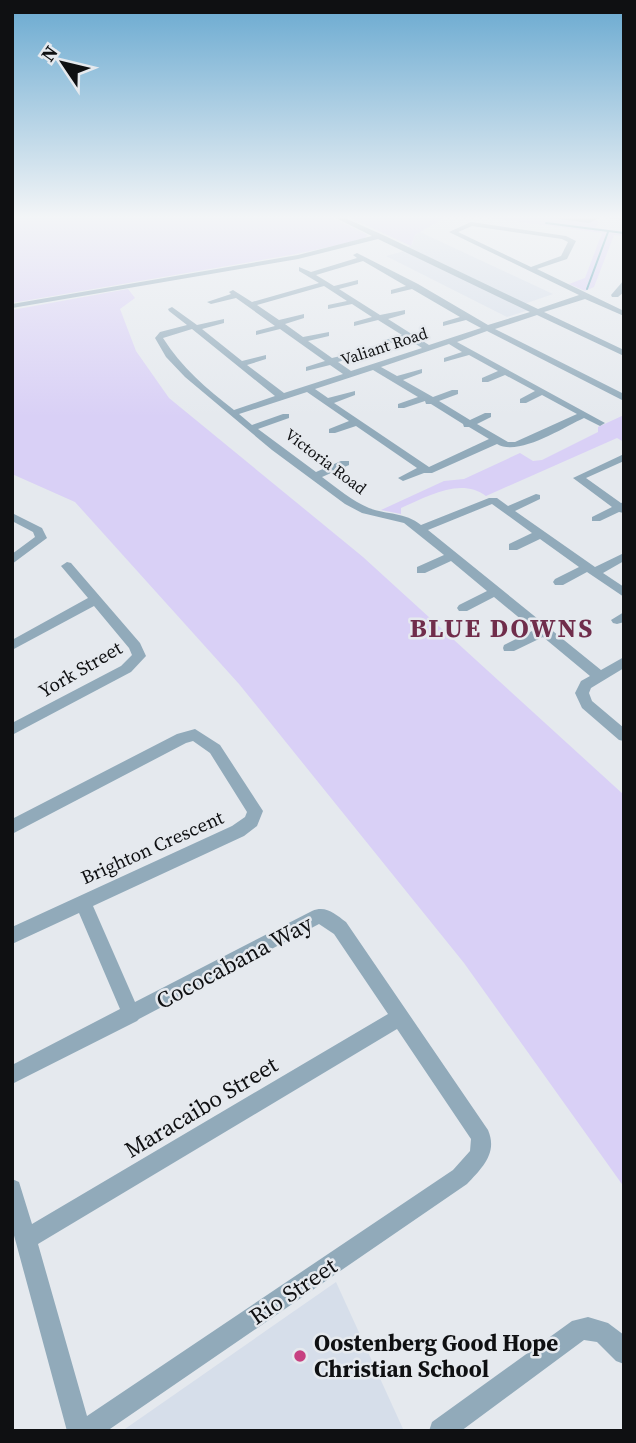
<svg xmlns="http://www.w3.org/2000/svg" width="636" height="1443" font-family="'Source Serif 4',serif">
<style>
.built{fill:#d6deea}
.green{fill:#d9d0f6}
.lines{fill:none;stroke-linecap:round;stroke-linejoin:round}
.stream{stroke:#4b99ad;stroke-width:2}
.minor{fill:#91aaba;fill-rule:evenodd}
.poi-dot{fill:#c74181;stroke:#e5e9ee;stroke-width:2.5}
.labels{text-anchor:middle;stroke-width:5;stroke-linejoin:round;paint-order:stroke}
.far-street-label{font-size:16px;fill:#0f1012;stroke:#e5e9ee}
.street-label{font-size:19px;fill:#0f1012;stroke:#e5e9ee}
.near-street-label{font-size:23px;fill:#0f1012;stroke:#e5e9ee}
.near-poi-label{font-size:23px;font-weight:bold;fill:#0f1012;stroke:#e5e9ee;text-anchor:start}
.district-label{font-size:26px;font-weight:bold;letter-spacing:2px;fill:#702d4b;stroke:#e5e9ee}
</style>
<rect width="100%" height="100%" fill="#e5e9ee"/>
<g class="built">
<polygon points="420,232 553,294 524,304 532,309 507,317 386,256 408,250 406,248 412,245 415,236"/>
<polygon points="336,1282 404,1431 122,1431"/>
</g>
<g class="green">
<polygon points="12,215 326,215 368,235 362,240 296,254 12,303"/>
<polygon points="344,215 449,215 415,235 411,246"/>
<polygon points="468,215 527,215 596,221 599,222 595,228 624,231 624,236 614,235 594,287 585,291 569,284 585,278 602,233"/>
<polygon points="128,289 135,298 120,309 136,351 169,398 363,557 624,795 624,1187 464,963 239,684 75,502 12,474 12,310"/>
<path d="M624,415v27l-7,-4 -131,58c-25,-19 -58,0 -85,12v6l-20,-4 63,-29 20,-2 56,-26 13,8 9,-1 56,-28v-5z"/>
</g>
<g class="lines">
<g class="stream">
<polyline points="546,223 624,233"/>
<polyline points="587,289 608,232"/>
</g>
<g class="minor">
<path d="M330,215h8l45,20 155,74 41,-14 -130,-63 22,-10 95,14 10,5 -9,18 -30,10 87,42v5l-39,-17 -41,13 80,38v6l-87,-41 -42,14 129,65v7l-137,-70 -30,11 148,81 -5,3 -16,-8c-22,10 -66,39 -87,26l-65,29h-8l-21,8 -5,-3 19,-10 -61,-42 -21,7h-6v-4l20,-8 -42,-29 -68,22 13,11 31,-11h6v4l-31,11 58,43 25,-11h8v4l-27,12c15,11 30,24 47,31 18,7 36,4 52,17l68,-27h8l11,8 28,-12 4,1v4l-25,12 80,56 29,-14v8l-21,12 21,14v10l-37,-25 -24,13h-8l-2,-3 2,-3 24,-12 -39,-28 -23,11h-8v-6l23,-11 -40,-29 -64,26 173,140 23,-13v11l-33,20 -2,5 3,8 32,27v13l-5,-1 -37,-32 -7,-15 6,-12 9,-5 -47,-39 -29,14h-10l-1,-3 1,-3 30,-15 -40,-33 -27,14h-8l-2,-3 2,-3 28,-14 -36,-30 -26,12h-8v-6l27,-12 -40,-32 -42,-10 -17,-9 -73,-54 -87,-73 -19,-20 -11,-19 5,-6 27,-7 -18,-14 -1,-2 4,-2 25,18 27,-6v4l-22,6 40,32 24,-6v4l-19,6 37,28 59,-19 -13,-9 -24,6v-4l19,-6 -45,-32 -24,6v-4l19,-5 -39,-28 -25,6 -4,-2 24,-8 -2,-2 4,-2 19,12 67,-19 -20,-12v-4l12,5 46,-14 -4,-3 4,-2 61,31 70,41 42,-13 -152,-73 -80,20 -286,49v-4l286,-49 74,-19zM472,226l90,13 6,3 -7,14 -30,11 -73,-35zM363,261l43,25 -15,4v4l21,-5 48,28 -17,5v4l23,-6 15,8 -52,17 -41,-26 17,-5v-4l-25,5 -41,-26 19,-5v-4l-24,6 -18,-11zM324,286l23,15 -19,4v4l24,-5 20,13 -18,5v4l24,-6 24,15 -17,5v4l23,-5 14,9 -71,23 -13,-9 19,-6v-4l-25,6 -24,-17 21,-5v-4l-26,5 -18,-13 19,-6v-4l-25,6 -22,-15zM192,329l83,67 -41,14c-27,-21 -53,-43 -71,-72zM449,344l13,8 -18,6v4l25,-7 29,16 -16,7v4h6l17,-7 30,16 -15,8v4h6l16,-8 35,19 -62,28h-7l-31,-18 14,-7v-4h-6l-15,7 -31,-19 19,-7v-4h-6l-19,7 -30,-17 19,-7v-4l-25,7 -16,-9zM373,370l45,27 -20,7v4h6l21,-7 1,3h5l32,20 1,3h5l20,12 -60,28 -95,-64 21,-8v-4l-27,7 -13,-9z"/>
<path d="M532,215l56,4c10,-6 24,-5 36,-3v4l-23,-3 -12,6z"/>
<polygon points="624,280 624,292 618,297 612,297 611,295"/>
<polygon points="624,454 624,461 586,478 621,503 624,502 624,513 619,512 600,521 592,521 592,517 612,507 573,478"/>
<polygon points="12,513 42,528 47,538 12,564 12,554 35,537 33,532 12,521"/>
<polygon points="67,562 71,563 140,643 146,656 131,672 12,735 12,723 121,666 132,655 129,648 94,606 12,650 12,640 88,598 61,566"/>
<polygon points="624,612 624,622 617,624 613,623 611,620"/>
<path d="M195,729l25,16 43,66 -6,15 -13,10 -151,70 42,96 177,-91c14,-6 23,3 34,11l142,208c10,23 -6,38 -21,54l-360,247h-40l-55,-203v-49l7,3 13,42 356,-210 -54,-80 -15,-10 -180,95 -2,2 -125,63v-19l108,-56 -41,-96 -67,31v-17l220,-101 13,-9 2,-5 -37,-59 -17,-12 -7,2 -174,91v-15l165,-85zM397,1029l74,110 -1,12 -17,19 -366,246 -49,-172z"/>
<polygon points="588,1317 608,1323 624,1335 624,1364 616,1361 597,1342 584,1340 461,1431 429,1431 432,1422 572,1321"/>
</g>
</g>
<linearGradient id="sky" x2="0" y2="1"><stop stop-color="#69a9d0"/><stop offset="0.52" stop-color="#f3f5f7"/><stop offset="1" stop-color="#f3f5f7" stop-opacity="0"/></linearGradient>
<rect width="636" height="417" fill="url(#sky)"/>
<circle class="poi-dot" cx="300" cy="1356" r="7"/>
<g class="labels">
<g class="far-street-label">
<text transform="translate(384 346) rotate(-18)" y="6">Valiant Road</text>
<text transform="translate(326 461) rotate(37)" y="6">Victoria Road</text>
</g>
<g class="street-label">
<text transform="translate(80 669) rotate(-30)" y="7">York Street</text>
<text transform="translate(152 847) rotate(-24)" y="7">Brighton Crescent</text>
</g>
<g class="near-street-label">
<text transform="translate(234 962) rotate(-28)" y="8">Cococabana Way</text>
<text transform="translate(201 1107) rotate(-31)" y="8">Maracaibo Street</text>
<text transform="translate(293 1291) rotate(-34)" y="8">Rio Street</text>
</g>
<g class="near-poi-label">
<text x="314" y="1351">Oostenberg Good Hope<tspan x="314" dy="26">Christian School</tspan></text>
</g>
<g class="district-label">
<text x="502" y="637">BLUE DOWNS</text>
</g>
</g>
<rect width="636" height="1443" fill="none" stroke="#0f1012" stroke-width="28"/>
<g transform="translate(63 63) rotate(305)" stroke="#e5e9ee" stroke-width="5" paint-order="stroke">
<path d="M0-5L12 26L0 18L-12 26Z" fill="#0f1012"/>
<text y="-10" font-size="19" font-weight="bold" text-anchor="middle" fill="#0f1012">N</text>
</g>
</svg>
